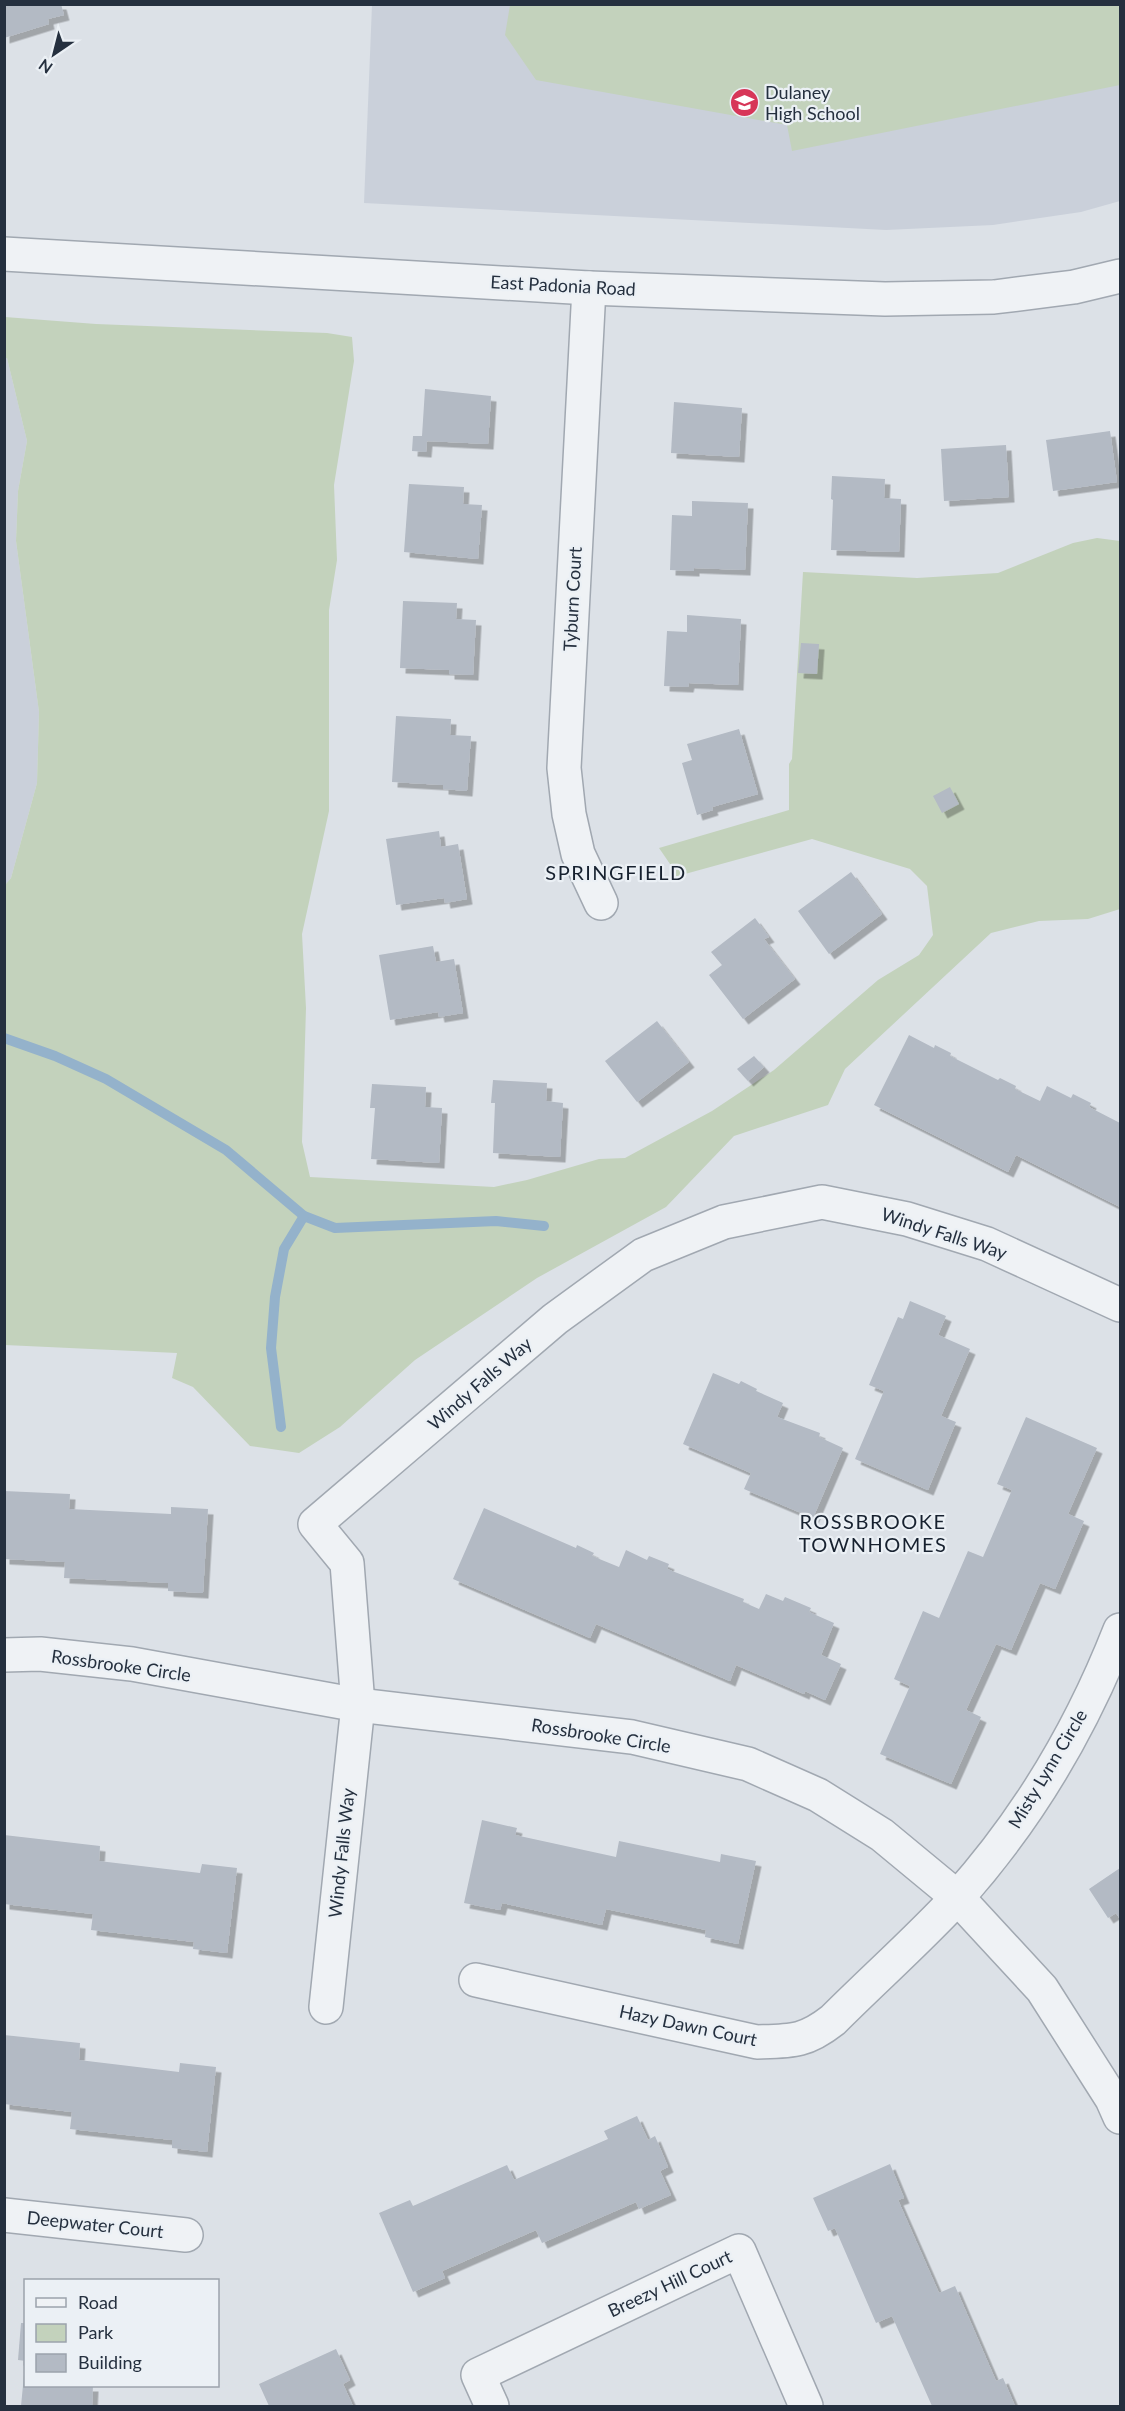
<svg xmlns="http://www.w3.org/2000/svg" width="1125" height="2411" font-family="Lato,sans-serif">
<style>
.built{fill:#cad0da}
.green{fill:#c3d2bc}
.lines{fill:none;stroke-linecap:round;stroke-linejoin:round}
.stream{stroke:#94b2cb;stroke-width:10}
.building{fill:#b3bac4;filter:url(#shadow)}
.minor-casing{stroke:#a1a8b1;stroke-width:36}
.minor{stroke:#eff2f5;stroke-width:33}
.labels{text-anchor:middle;stroke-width:4.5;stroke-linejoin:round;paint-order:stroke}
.poi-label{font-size:18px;fill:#25303f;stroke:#ebf0f5;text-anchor:start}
.street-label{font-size:18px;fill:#25303f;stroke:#ebf0f5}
.neighbourhood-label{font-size:20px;letter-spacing:1.5px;fill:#17212f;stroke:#ebf0f5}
</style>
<defs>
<filter id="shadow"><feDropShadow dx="5.5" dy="5.5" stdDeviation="0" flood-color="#0004"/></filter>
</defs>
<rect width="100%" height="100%" fill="#dce1e7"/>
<g class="built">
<polygon points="372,5 1120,5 1120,201 1081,212 993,225 886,230 364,203"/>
<polygon points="5,358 7,358 27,441 18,491 16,541 39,712 37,783 11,878 5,885"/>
</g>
<g class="green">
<polygon points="510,5 1120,5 1120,85 792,151 787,125 536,80 505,35"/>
<polygon points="5,317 96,324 327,333 352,337 354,361 334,485 337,560 329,610 329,811 302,934 306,1008 302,1142 310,1177 494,1187 527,1180 599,1159 625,1158 712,1111 774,1070 878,980 919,955 933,935 927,886 910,869 812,839 674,877 670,864 659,848 789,810 789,764 792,759 803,572 917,578 998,573 1073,543 1097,538 1120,541 1120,909 1088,919 1039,921 991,933 845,1069 828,1105 734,1136 666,1207 537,1278 415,1360 340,1427 299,1453 250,1446 193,1387 172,1378 177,1353 5,1345 5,885 11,878 37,783 39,712 16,541 18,491 27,441 7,358 5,358"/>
</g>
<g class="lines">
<g class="stream">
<polyline points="4,1038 55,1056 106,1079 226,1150 304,1216 335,1228 496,1221 544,1226"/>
<polyline points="281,1427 271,1348 275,1297 284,1249 304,1216"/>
</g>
</g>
<g class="building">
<polygon points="4,4 61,4 64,15 48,19 49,24 4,38"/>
<polygon points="425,389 491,396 488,444 427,441 426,452 412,451 413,436 422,436"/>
<polygon points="674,402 742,408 739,457 671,453"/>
<polygon points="1110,431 1117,482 1053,491 1046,440"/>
<polygon points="1006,445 1009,497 944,501 941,449"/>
<polygon points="832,476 885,479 884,498 901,499 899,552 831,550 833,500 831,499"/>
<polygon points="409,484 464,487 463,504 482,505 478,559 404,552"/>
<polygon points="692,501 748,503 745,570 694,568 694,571 670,570 672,515 692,516"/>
<polygon points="403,601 457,603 456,619 476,620 473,675 449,674 449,670 400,668"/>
<polygon points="687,615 741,619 738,685 689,683 688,687 664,686 667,631 687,632"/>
<polygon points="801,643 819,644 817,674 798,673"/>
<polygon points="396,716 451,719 450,735 471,736 467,791 443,789 443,785 392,782"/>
<polygon points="739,729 758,794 712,807 713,810 697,815 682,763 692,760 687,744"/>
<polygon points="950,787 959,804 942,813 933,796"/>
<polygon points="439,831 441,847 458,844 467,899 445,903 444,898 396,905 386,839"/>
<polygon points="851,872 882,914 829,954 798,911"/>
<polygon points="755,918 769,937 764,939 795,979 743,1019 709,975 722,965 711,952"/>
<polygon points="433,946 436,962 454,959 463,1013 439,1017 438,1012 390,1020 379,955"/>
<polygon points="657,1021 689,1062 637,1102 605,1061"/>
<polygon points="909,1035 934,1048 935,1045 951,1053 950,1056 998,1080 1000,1078 1016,1086 1015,1089 1040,1101 1047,1086 1071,1098 1073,1094 1091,1103 1089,1107 1120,1123 1120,1207 1016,1155 1008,1172 874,1105"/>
<polygon points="754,1056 764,1067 748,1081 737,1069"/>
<polygon points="493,1080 547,1083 546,1101 563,1103 560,1157 493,1153 495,1103 491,1103"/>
<polygon points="372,1084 426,1087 425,1107 442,1108 439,1163 371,1159 375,1108 370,1108"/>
<polygon points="910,1301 946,1316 938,1335 970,1349 941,1416 956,1422 928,1490 855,1459 884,1391 869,1385 898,1317 903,1319"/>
<polygon points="713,1373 739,1384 741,1381 757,1389 756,1391 783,1403 777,1417 820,1433 819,1437 843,1448 813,1518 744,1489 751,1473 683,1444"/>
<polygon points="1026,1417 1097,1448 1068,1514 1084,1521 1055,1589 1040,1583 1011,1650 996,1644 966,1710 981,1717 951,1784 880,1754 910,1686 894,1679 923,1611 939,1618 968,1551 983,1557 1012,1490 997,1484"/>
<polygon points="4,1491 70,1494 69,1509 171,1514 171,1507 208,1509 203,1593 168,1591 168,1583 64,1578 65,1562 4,1559"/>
<polygon points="484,1508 576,1548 577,1545 594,1553 592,1556 619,1567 626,1550 647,1560 649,1556 669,1564 667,1569 744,1599 743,1602 759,1609 766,1594 783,1601 785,1597 811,1608 809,1612 834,1623 821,1655 841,1664 825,1700 805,1691 804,1694 736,1665 730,1681 596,1624 590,1638 453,1579"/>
<polygon points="482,1820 517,1828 515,1835 616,1857 619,1841 720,1862 721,1854 756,1861 738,1944 705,1937 706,1930 606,1909 602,1925 502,1903 500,1910 464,1903"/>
<polygon points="4,1835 100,1846 99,1861 200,1873 202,1864 237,1868 227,1953 193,1949 194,1942 91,1930 93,1914 4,1904"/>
<polygon points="1120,1868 1120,1919 1116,1913 1108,1918 1089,1889"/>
<polygon points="4,2035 80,2043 79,2060 179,2072 180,2063 216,2067 207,2152 172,2148 172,2140 70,2129 72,2112 4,2104"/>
<polygon points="637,2116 648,2140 655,2136 668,2167 660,2171 671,2195 639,2209 636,2202 542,2243 536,2230 442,2271 445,2278 413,2292 379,2213 410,2200 413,2206 507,2165 514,2180 608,2139 604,2131"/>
<polygon points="890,2164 904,2198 898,2200 939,2293 955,2286 996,2381 1003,2378 1015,2406 932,2406 892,2316 876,2323 835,2228 828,2231 813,2198"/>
<polygon points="21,2323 26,2323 26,2361 18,2360"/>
<polygon points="336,2349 350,2380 343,2384 353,2406 269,2406 259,2384"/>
<polygon points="24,2375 26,2386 93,2386 92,2406 21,2406"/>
</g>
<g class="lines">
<defs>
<g id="minor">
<polyline points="4,254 589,288 885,299 994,297 1074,287 1120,276"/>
<polyline points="589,288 564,768 569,814 578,854 601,903"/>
<polyline points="4,1655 40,1654 132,1664 358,1705 632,1737 748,1764 818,1795 882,1835 957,1897 1042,1989 1112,2099 1120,2117"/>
<path d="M476,1980l281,62c35,-1 48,0 76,-22 41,-41 85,-80 124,-122 70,-78 125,-171 163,-268"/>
<polyline points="326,2007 358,1705 347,1563 315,1524 555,1319 643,1255 724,1222 822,1202 907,1219 987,1244 1120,1305"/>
<polyline points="4,2215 186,2235"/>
<polyline points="492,2406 478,2375 739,2251 806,2406"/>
</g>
</defs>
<use href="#minor" class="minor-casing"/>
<use href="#minor" class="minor"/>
</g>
<defs>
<symbol id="school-disc" viewBox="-11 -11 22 22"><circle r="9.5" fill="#d73658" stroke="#ebf0f5"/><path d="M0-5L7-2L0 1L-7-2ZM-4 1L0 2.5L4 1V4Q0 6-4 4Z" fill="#fff"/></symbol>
</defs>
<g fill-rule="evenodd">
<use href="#school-disc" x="728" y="86" width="33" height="33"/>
</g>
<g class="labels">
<g class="poi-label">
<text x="765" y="99">Dulaney<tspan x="765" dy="21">High School</tspan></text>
</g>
<g class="street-label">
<text transform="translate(563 286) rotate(3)" y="6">East Padonia Road</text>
<text transform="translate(573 599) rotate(-87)" y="6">Tyburn Court</text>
<text transform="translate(944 1234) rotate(18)" y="6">Windy Falls Way</text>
<text transform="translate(480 1384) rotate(-41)" y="6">Windy Falls Way</text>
<text transform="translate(121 1666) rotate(8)" y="6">Rossbrooke Circle</text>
<text transform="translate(601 1736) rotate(9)" y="6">Rossbrooke Circle</text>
<text transform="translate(1048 1769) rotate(-59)" y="6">Misty Lynn Circle</text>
<text transform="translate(342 1853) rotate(-84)" y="6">Windy Falls Way</text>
<text transform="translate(688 2026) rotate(12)" y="6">Hazy Dawn Court</text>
<text transform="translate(95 2225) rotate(6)" y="6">Deepwater Court</text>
<text transform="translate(670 2284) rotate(-25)" y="6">Breezy Hill Court</text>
</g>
<g class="neighbourhood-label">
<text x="616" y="880">SPRINGFIELD</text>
<text x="873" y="1529">ROSSBROOKE<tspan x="873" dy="23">TOWNHOMES</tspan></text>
</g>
</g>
<rect width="1125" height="2411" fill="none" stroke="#25303f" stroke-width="12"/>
<rect x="24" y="2279" width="195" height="108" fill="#ebf0f5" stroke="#9ca3ac" stroke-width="1.5"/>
<rect x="36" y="2298" width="30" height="9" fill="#eff2f5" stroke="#9ca3ac" stroke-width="1.5"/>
<text x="78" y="2309" font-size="18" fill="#25303f">Road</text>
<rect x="36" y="2324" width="30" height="18" fill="#c3d2bc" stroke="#9ca3ac" stroke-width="1.5"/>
<text x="78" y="2339" font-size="18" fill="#25303f">Park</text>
<rect x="36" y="2354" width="30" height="18" fill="#b3bac4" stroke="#9ca3ac" stroke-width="1.5"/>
<text x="78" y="2369" font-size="18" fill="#25303f">Building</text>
<g transform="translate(54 54) rotate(215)" stroke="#ebf0f5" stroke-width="4.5" paint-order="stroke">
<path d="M0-4.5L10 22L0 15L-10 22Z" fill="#25303f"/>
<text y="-9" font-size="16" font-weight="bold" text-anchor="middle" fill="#25303f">N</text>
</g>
</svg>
